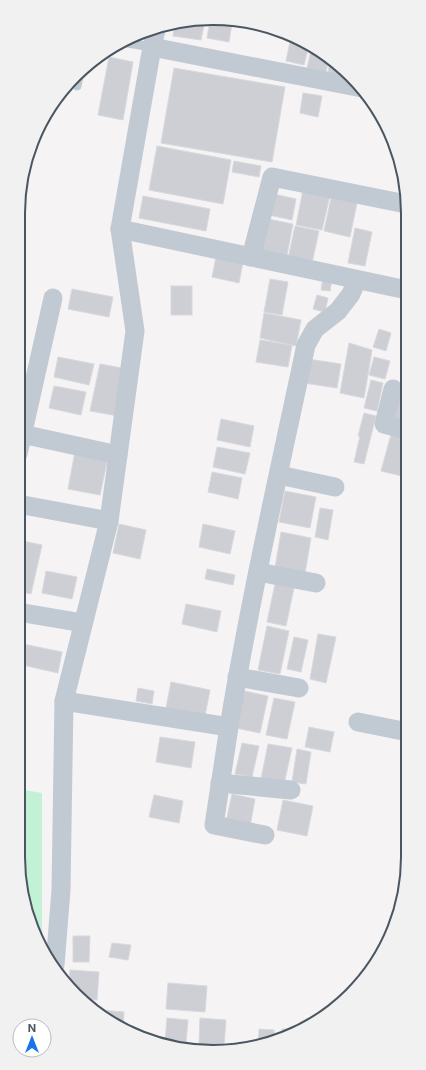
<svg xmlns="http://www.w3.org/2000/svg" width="426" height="1070" font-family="Inter,sans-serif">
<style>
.green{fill:#c3f1d5}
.building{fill:#cdcfd5;stroke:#d7d9de}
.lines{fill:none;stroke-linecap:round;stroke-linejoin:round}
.service{stroke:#c1cad2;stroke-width:9}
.minor{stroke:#c1cad2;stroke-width:19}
.rim{fill:none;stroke:#4a5661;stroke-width:2}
</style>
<rect width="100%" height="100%" fill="#f5f3f3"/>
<polygon class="green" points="18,789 42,793 42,943 28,920 18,857"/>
<g class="building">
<polygon points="183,21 204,25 201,40 173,36 175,24"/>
<polygon points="210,21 232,23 229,42 207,38"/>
<polygon points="291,37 309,45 304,65 286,61"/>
<polygon points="312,46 321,51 329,58 326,72 307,68"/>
<polygon points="109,57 133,62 123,120 98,115"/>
<polygon points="330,59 345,72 344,77 328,74"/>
<polygon points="174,68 285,87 272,162 161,143"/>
<polygon points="303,93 322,96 318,117 300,113"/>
<polygon points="157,146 231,160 223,204 149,190"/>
<polygon points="234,161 261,166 259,177 232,172"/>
<polygon points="304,185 331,191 322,230 296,225"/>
<polygon points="274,194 296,199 292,220 269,215"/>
<polygon points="143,196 210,209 206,231 139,218"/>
<polygon points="331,198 357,203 350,237 324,231"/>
<polygon points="268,219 293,224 286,260 261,255"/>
<polygon points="295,226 319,231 312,263 288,259"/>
<polygon points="355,228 372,232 365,266 348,263"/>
<polygon points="216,257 243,262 239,283 212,277"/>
<polygon points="323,278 332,280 330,291 321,290"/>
<polygon points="270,279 288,282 282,315 264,312"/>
<rect x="171" y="286" width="21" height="29"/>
<polygon points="72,289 113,297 109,317 68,309"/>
<polygon points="317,295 328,298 325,312 313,309"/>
<polygon points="264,313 301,320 296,346 260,338"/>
<polygon points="379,329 391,333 386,351 373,347"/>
<polygon points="260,340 292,345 288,367 256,362"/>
<polygon points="349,343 372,350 364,398 340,393"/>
<polygon points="58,357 94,364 89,385 54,377"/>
<polygon points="374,357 390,361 385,379 369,375"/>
<polygon points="308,359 341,364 337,388 304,383"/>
<polygon points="100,364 128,369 118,416 90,411"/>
<polygon points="371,380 383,383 377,411 364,408"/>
<polygon points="54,386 86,392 81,415 49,408"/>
<polygon points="401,389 407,391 407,421 393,417"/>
<polygon points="364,413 376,416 364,464 354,462 360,436 358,436"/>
<polygon points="221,419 254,426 250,447 217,440"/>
<polygon points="392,431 407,435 407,473 406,477 381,471"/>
<polygon points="77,441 110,448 100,495 68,489"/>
<polygon points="217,447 250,453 245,474 213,467"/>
<polygon points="212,472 242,478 238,499 208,492"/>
<polygon points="285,491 316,497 310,528 279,522"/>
<polygon points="320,508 333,510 328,540 315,537"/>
<polygon points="119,524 146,530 140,559 113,553"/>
<polygon points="203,524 235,531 230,554 199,547"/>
<polygon points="281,532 311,538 305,573 275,568"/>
<polygon points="18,540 42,545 31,594 18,591"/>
<polygon points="207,569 235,575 233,585 205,579"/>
<polygon points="46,571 77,577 72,599 42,593"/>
<polygon points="275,584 294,588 286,626 267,622"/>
<polygon points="186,604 221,611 217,632 182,624"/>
<polygon points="267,626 289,631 280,674 258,670"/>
<polygon points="318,634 336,637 326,683 310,679"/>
<polygon points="294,637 308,640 301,672 287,669"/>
<polygon points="18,643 62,652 58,673 18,664"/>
<polygon points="171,682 210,690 205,716 166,708"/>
<polygon points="138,688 154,691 152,704 136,701"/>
<polygon points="244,691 268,696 260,733 236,728"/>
<polygon points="274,698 295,702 287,739 266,735"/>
<polygon points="309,727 334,732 330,752 305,747"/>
<polygon points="160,737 195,742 191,768 156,762"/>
<polygon points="242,743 259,746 252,777 235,774"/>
<polygon points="268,744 292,748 284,784 261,779"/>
<polygon points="297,749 311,752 306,784 292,782"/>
<polygon points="232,794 255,799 250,827 226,822"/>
<polygon points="154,795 183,801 179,823 149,817"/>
<polygon points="283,800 313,806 307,836 277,830"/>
<polygon points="73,936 90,936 89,962 73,962"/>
<polygon points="112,943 131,945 128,960 109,957"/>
<polygon points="70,970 99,972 97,1000 82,999 69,988"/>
<polygon points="168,983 207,986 205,1012 166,1009"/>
<polygon points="101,1010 124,1012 123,1028 116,1026 101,1014"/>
<polygon points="167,1018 188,1020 186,1043 165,1042"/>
<polygon points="200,1018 226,1020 224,1046 199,1045"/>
<polygon points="259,1029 274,1030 274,1039 258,1046"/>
<polygon points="282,1029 297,1029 281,1036"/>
</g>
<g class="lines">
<g class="service">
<polyline points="121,42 152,47"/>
<polyline points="77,86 79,76"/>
</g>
<g class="minor">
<polyline points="152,47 362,88"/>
<polyline points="120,229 407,290"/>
<polyline points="251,257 272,177 406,204"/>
<polyline points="393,389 384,424 407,430"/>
<polyline points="22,434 118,455"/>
<polyline points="18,454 53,298"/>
<polyline points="279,475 335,487"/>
<polyline points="18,504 109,521"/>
<polyline points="258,572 316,583"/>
<polyline points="18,612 83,623"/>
<polyline points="237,677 299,688"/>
<path d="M64,701l165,26c21,-128 50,-255 77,-382l9,-16 23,-18 13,-17 6,-14"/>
<polyline points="358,722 408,732"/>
<polyline points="229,727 214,825 265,835"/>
<polyline points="220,783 291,790"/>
<polyline points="55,965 61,890 64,701 109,521 135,331 120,229 152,47 156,30"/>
</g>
</g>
<path d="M0 0H426V1070H0ZM213 25H213A188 188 0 0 1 401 213V857A188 188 0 0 1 213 1045H213A188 188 0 0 1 25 857V213A188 188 0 0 1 213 25Z" fill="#f1f1f2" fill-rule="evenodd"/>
<path class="rim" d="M213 25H213A188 188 0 0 1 401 213V857A188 188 0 0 1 213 1045H213A188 188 0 0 1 25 857V213A188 188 0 0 1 213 25Z"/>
<g transform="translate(32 1038)"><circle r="19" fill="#ffffff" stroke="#b7bbc0"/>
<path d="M0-3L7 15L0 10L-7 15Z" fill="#1a73e8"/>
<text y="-6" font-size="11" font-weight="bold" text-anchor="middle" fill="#4a5661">N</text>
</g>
</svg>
